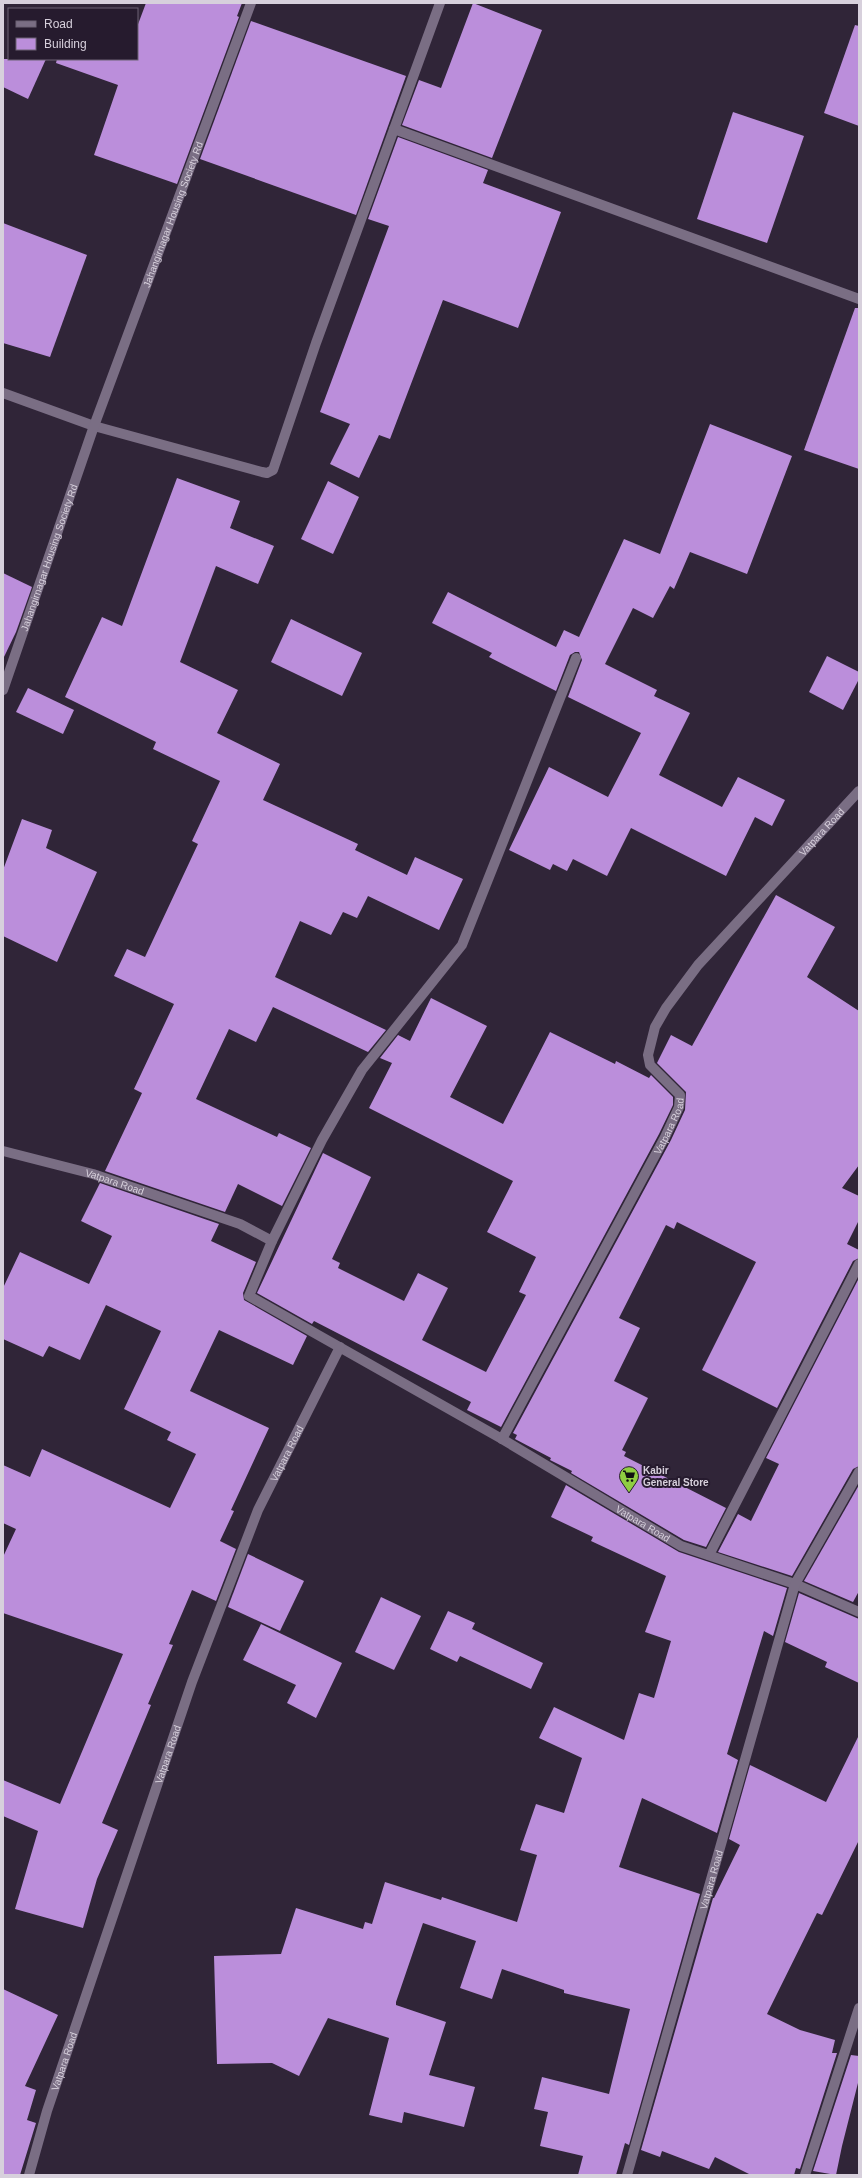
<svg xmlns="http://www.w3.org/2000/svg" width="862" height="2178" font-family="Helvetica,sans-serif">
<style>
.building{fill:#bb8edb}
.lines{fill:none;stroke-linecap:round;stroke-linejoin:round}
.minor{stroke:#7a6e84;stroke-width:10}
.labels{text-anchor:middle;stroke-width:4;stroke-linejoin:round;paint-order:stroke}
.street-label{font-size:10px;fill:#d7d0dc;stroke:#261b2e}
.poi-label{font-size:10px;font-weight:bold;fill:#d7d0dc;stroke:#261b2e;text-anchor:start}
</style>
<rect width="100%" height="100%" fill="#302538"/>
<g class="building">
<polygon points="146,3 242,3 237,16 239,17 177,184 94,155 118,85 56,63 57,59 137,59 137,27"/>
<polygon points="473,3 542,30 492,158 402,125 419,80 441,88"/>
<polygon points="251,21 406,76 356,215 200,159"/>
<polygon points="855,25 859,26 859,126 824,113"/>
<polygon points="3,59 46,59 28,99 3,87"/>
<polygon points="733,112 804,136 767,243 697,219"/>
<polygon points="398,137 488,170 483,183 561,212 518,328 443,300 390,439 379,435 359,478 330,464 350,424 320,412 389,226 368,219"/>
<polygon points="3,223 87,255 50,357 3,343"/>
<polygon points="855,308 859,308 859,469 804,450"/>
<polygon points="710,424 792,456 747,574 690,552 674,589 670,586 653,618 633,608 605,664 657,690 654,696 690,713 659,775 722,807 738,777 785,800 772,826 755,817 726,876 631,828 607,876 573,859 567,871 553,864 550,870 509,850 549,767 608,797 641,733 568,697 582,660 579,652 575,652 570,655 556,691 489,657 492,653 432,623 448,592 556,647 564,630 579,637 624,539 660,554"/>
<polygon points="177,478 240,501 230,528 274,546 258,584 216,566 180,662 238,690 217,733 280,764 263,800 358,844 355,850 407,875 415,857 463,879 439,930 368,896 357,918 343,912 331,935 300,921 275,977 386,1030 368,1052 273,1007 256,1042 229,1029 196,1099 277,1137 279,1133 311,1148 282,1206 238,1184 225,1212 105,1171 142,1093 134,1089 174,1004 114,976 127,949 145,957 198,844 192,841 220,781 153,749 156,742 65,697 102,617 122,626"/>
<polygon points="328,481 359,497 333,554 301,539"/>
<polygon points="3,573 32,587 16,632 3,659"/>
<polygon points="291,619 362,653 342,696 271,662"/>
<polygon points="827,656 859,672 859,679 843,710 809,692"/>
<polygon points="28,688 74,710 63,734 16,712"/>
<polygon points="22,819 52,830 46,848 97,872 57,962 3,936 3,870"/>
<polygon points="776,895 835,927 807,977 859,1011 859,1165 842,1188 859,1196 859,1220 847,1244 859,1250 859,1258 853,1261 777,1408 702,1370 756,1262 677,1222 674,1229 666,1225 619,1318 640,1328 614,1381 648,1398 622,1450 626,1452 624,1456 726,1508 706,1547 684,1540 571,1473 572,1471 550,1460 551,1458 515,1439 517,1435 513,1433 671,1140 685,1110 686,1092 657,1063 671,1035 692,1046"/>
<polygon points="431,998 487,1026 450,1097 503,1124 550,1032 615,1064 616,1061 649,1078 651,1075 673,1097 673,1105 659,1134 501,1427 467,1410 471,1402 314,1321 312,1324 257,1293 323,1153 371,1177 332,1259 340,1263 338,1268 404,1301 418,1273 448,1288 422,1340 486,1372 526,1295 519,1292 536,1257 487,1232 513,1181 369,1108 392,1063 380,1058 398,1035 410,1041"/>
<polygon points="100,1183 219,1224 211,1241 256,1262 243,1293 244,1300 307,1336 293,1365 219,1330 190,1391 269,1428 231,1510 234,1511 220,1541 236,1549 216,1601 192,1590 169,1644 173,1645 148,1704 151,1705 102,1823 118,1830 97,1879 83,1928 15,1909 38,1831 3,1816 3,1780 60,1804 123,1654 3,1613 3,1557 16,1529 3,1523 3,1465 30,1477 42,1449 170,1508 196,1454 167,1440 171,1432 124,1409 161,1331 106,1305 80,1360 49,1346 43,1357 3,1339 3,1288 20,1252 89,1284 112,1236 81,1221"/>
<polygon points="859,1278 859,1466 853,1469 792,1576 718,1552 738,1514 751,1521 779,1464 766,1458"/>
<polygon points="566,1485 679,1552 787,1588 773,1636 764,1631 727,1754 738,1760 717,1833 642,1798 619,1867 700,1894 629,2145 625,2143 616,2175 578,2175 583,2156 540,2146 548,2112 534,2109 542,2077 609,2094 630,2009 564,1993 564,1990 502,1969 492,1999 460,1988 476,1941 423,1923 396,2002 396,2005 446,2022 429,2075 475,2087 464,2127 404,2112 402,2123 369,2115 389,2038 328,2018 299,2076 272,2063 217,2064 214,1956 281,1954 296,1908 363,1929 365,1922 372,1924 385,1882 441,1900 442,1897 517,1922 537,1855 520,1850 536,1804 564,1813 582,1758 539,1738 554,1707 624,1740 639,1693 654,1698 671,1641 645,1632 666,1576 591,1541 593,1537 551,1517"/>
<polygon points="859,1485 859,1591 853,1602 804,1581"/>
<polygon points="248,1554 304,1581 280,1631 228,1607"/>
<polygon points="799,1593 859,1619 859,1683 825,1667 827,1662 785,1642"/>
<polygon points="381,1597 421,1616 394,1670 355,1652"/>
<polygon points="448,1611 475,1623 472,1629 543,1663 531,1689 460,1656 457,1662 430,1649"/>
<polygon points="261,1624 342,1663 316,1718 287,1703 296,1685 243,1660"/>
<polygon points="859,1735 859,1840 822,1915 817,1913 767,2014 800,2030 835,2040 832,2053 837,2053 800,2169 796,2168 794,2175 751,2175 715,2157 709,2169 662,2151 660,2157 641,2150 713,1898 714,1898 740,1845 729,1839 750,1765 826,1802"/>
<polygon points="3,1989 58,2015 25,2086 36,2090 27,2120 36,2123 20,2175 3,2175"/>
<polygon points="851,2055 859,2056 859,2079 842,2146 836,2175 813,2171"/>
</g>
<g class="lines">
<g class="minor">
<polyline points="394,129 859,299"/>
<polyline points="3,393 94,426 262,472 267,473 273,470 316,343 440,3"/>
<path id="s1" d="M3,690l91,-264 157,-423"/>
<path id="s2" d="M3,1151l90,23 147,50 32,17 -23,55 253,143 179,107 114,38 64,28"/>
<polyline points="272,1241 322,1140 362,1070 462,945 576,658"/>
<path id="s3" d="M502,1439l163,-302 14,-30 1,-12 -30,-30 -2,-10 7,-28 11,-19 32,-43 161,-174"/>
<polyline points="709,1555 859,1264"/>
<path id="s4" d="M29,2175l18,-64 145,-429 66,-172 82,-163"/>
<path id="s5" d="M627,2175l168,-591 64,-112"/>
<polyline points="805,2175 859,2008"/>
</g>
</g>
<defs>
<symbol id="supermarket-pin" viewBox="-11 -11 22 30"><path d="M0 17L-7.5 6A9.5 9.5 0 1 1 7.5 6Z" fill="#8fcd41" stroke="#261b2e"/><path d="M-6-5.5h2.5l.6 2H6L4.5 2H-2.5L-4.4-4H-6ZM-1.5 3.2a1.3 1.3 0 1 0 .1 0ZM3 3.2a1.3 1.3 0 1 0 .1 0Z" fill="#111"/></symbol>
</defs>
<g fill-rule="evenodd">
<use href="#supermarket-pin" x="618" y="1465" width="22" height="30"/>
</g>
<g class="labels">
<g class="street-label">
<text dy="4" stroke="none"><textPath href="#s1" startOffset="505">Jahangirnagar Housing Society Rd</textPath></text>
<text dy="4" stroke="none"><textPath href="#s1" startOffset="140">Jahangirnagar Housing Society Rd</textPath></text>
<text dy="4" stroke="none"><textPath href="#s3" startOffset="727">Vatpara Road</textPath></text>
<text dy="4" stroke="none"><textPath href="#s3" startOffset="355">Vatpara Road</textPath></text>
<text dy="4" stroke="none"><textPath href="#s2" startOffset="116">Vatpara Road</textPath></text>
<text dy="4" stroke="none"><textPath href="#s4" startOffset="767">Vatpara Road</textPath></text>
<text dy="4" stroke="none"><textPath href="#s2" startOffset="799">Vatpara Road</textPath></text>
<text dy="4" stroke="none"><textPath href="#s4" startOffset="443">Vatpara Road</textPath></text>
<text dy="4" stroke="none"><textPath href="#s5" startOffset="307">Vatpara Road</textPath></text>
<text dy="4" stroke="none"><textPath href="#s4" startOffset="119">Vatpara Road</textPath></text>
</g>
<g class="poi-label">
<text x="643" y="1474">Kabir<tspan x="643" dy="12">General Store</tspan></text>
</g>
</g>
<rect width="862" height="2178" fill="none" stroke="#d7d0dc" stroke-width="8"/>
<rect x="8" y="8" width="130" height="52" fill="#261b2e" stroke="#6d6374"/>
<rect x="16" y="21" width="20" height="6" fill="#7a6e84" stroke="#6d6374"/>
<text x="44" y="28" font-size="12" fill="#d7d0dc">Road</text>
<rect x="16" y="38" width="20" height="12" fill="#bb8edb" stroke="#6d6374"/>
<text x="44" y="48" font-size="12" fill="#d7d0dc">Building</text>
</svg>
